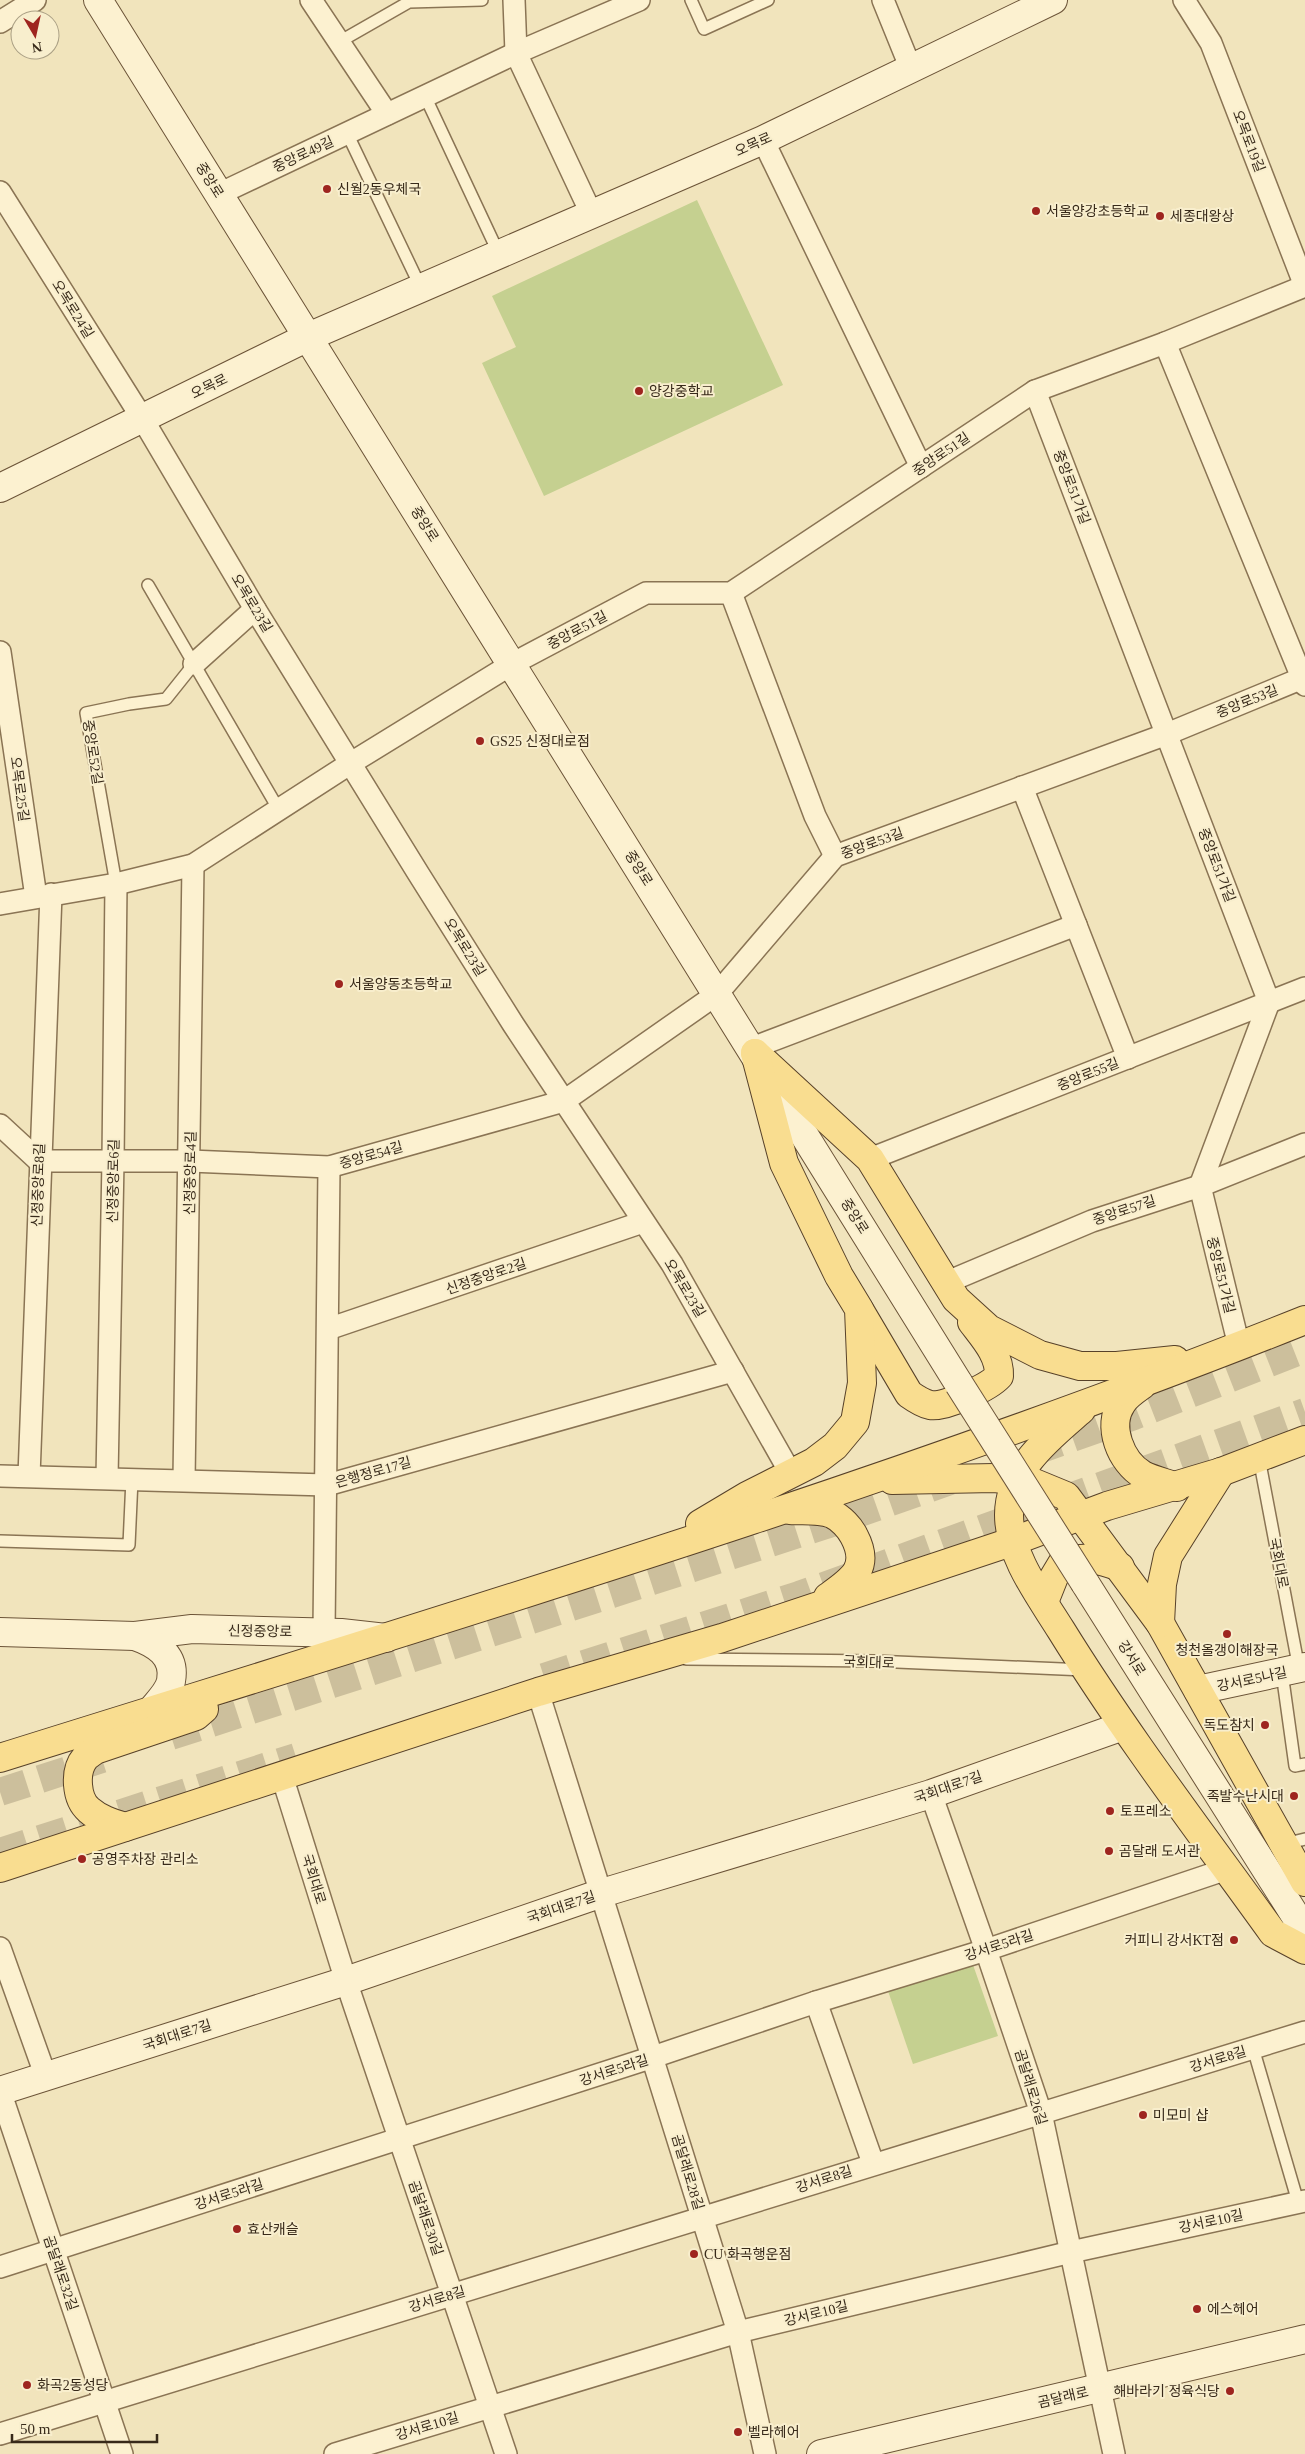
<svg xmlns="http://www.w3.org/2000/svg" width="1305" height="2454" font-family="'Times New Roman','Noto Sans KR',serif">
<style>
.green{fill:#c5d090}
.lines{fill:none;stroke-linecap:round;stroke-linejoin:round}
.highway-tunnel{stroke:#ccbf9c;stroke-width:28;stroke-dasharray:28 14;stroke-linecap:butt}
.lane-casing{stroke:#8a7454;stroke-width:14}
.street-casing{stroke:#8a7454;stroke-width:24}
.secondary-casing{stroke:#6c5438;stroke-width:30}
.primary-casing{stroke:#574129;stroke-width:30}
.lane{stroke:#fcf1d0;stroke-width:11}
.street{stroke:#fcf1d0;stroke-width:21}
.secondary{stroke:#fcf1d0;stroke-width:28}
.primary{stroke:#f9dd90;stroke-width:28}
.secondary-bridge-casing{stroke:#6c5438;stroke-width:30;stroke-linecap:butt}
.secondary-bridge{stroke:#fcf1d0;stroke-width:28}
.poi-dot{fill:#9e251f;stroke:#f8eecd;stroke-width:2}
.labels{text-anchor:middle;stroke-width:4;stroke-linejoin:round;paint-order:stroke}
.street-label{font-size:14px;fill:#382a1a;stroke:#f8eecd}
.poi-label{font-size:14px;fill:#382a1a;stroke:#f8eecd;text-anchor:start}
</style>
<rect width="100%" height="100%" fill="#f1e4bc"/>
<g class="green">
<polygon points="697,200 783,385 544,496 482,363 516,347 492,296"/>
<polygon points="972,1962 998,2036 913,2064 888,1991"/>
</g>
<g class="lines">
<g class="highway-tunnel">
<polyline points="1033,1452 1134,1416 1305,1349"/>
<polyline points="544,1677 799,1595 1305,1412"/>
<polyline points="171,1736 826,1525 950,1481"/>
<polyline points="0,1792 102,1759"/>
<polyline points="0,1852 296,1757"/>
</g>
<defs>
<g id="lane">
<polyline points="691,0 704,29 768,0"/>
<polyline points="339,42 409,2 482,0"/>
<polyline points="425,96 499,254"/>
<polyline points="347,133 421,288"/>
<polyline points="148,585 279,810"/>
<polyline points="116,884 86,713 129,704 166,699 194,664"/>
<polyline points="1259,1458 1299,1669"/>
<polyline points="0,1541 129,1545 132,1479"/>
<polyline points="686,1659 874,1661 1085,1670"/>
<polyline points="1282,1673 1295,1766 1305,1764"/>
<polyline points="1284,1844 1305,1839"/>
<polyline points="1253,2048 1298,2202"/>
</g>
<g id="street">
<polyline points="311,0 387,114"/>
<polyline points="514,0 516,53 591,213"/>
<polyline points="883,0 911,69"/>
<polyline points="1184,0 1211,43 1305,286"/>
<polyline points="0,22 35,0"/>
<polyline points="763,140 921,467"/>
<polyline points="0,192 142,418 255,609 418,873 513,1024 672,1264 791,1474"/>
<polyline points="219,194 516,53 639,0"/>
<polyline points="1165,343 1305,685"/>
<polyline points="1035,391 1269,1002 1200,1186 1239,1346"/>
<polyline points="731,593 815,816 835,856"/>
<polyline points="0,652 36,897"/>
<polyline points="194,664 255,609"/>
<polyline points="1022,787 1128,1058"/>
<polyline points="0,904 116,884 193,865 351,763 512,664 646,593 731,593 1035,391 1165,343 1305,286"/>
<polyline points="752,1048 1076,925"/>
<polyline points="0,1125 39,1161 190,1161 329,1167 564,1101 717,994 835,856 1167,734 1305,677"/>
<polyline points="870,1159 1305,988"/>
<polyline points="945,1283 1092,1221 1200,1186 1305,1144"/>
<polyline points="328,1329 643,1222"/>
<polyline points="0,1476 327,1485 733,1371"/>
<polyline points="29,1476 51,894"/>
<polyline points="107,1478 113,1161 116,884"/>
<polyline points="184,1480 193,865"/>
<polyline points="324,1632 329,1167"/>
<polyline points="538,1692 738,2332 765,2454"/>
<polyline points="282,1776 346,1981 506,2454"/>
<polyline points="931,1794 986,1950 1041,2113 1114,2454"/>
<polyline points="0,1948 46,2077"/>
<polyline points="816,2002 873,2163"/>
<polyline points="0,2091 122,2454"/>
<polyline points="0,2267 653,2057 816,2002 986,1950 1227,1869"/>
<polyline points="0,2434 1305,2032"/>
<polyline points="335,2454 738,2332 1071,2252 1305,2201"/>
</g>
<g id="secondary">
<polyline points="98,0 959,1384"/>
<polyline points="0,488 308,337 763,140 1053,0"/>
<polyline points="1085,1583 1305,1931"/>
<polyline points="0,1632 135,1636 192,1629 341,1633 386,1638"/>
<path d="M135,1636c20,7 41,19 36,45 -2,11 -13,21 -20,30"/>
<polyline points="1198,1690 1305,1667"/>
<polyline points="0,2091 346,1981 602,1893 931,1794 1123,1726"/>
<polyline points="821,2454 1305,2339"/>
</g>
<g id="primary">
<polyline points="755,1053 870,1159 956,1299 989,1329 1040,1355 1080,1366 1117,1366 1175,1360"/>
<path d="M860,1311l49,83c7,5 13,9 21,11 15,3 59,-18 69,-29 1,-21 -15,-38 -27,-54"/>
<path d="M1142,1385c-7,5 -16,11 -20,18 -16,23 -1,59 21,72 10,5 23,8 34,12"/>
<path d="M1081,1410c-32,28 -72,58 -72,105 0,41 31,81 52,115 65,105 140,203 212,303l32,17"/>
<polyline points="892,1480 994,1478 1032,1482 1066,1496 1160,1623 1305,1882"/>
<path d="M790,1510c13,1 30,-1 42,4 9,4 18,14 22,22 17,32 -2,44 -26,61"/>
<polyline points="700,1524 747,1496 814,1462 835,1446 855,1422 862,1383 859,1309 839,1276 784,1163 755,1053"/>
<path d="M1044,1602l10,-25 9,-15c22,-6 36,-3 57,5"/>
<polyline points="1160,1623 1162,1584 1168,1556 1221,1472"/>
<path d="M0,1758c437,-137 879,-268 1305,-438"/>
<path d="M125,1827c-13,-4 -26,-8 -36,-17 -13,-11 -15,-39 -4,-52 2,-3 7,-5 10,-8l101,-34 8,-7"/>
<polyline points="0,1868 538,1692 722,1638 1011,1542 1107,1506 1221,1472 1305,1440"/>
</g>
</defs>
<use href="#lane" class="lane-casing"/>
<use href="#street" class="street-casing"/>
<use href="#secondary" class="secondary-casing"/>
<use href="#primary" class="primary-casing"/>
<use href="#lane" class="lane"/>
<use href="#street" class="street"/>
<use href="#secondary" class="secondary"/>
<use href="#primary" class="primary"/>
<defs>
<polyline id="secondary-bridge" points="959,1384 1085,1583"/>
</defs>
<use href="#secondary-bridge" class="secondary-bridge-casing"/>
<use href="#secondary-bridge" class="secondary-bridge"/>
</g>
<g class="poi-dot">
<circle cx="327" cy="189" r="5"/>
<circle cx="1036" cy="211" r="5"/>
<circle cx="1160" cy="216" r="5"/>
<circle cx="639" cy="391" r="5"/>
<circle cx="480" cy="741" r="5"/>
<circle cx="339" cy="984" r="5"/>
<circle cx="1227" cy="1634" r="5"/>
<circle cx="1265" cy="1725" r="5"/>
<circle cx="1294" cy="1796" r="5"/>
<circle cx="1110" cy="1811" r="5"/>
<circle cx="1109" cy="1851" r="5"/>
<circle cx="82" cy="1859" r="5"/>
<circle cx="1234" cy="1940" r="5"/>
<circle cx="1143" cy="2115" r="5"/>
<circle cx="237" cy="2229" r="5"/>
<circle cx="694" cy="2254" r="5"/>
<circle cx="1197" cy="2309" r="5"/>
<circle cx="27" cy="2385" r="5"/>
<circle cx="1230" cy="2391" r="5"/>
<circle cx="738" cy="2432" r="5"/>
</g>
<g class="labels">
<g class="street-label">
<text transform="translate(1249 141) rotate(69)" y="5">오목로19길</text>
<text transform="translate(753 144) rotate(-24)" y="5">오목로</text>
<text transform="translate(303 154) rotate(-25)" y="5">중앙로49길</text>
<text transform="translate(210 180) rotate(58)" y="5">중앙로</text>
<text transform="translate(73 309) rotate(58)" y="5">오목로24길</text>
<text transform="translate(209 386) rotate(-26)" y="5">오목로</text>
<text transform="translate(941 454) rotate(-34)" y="5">중앙로51길</text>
<text transform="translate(1072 487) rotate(69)" y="5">중앙로51가길</text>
<text transform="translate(425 524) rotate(58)" y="5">중앙로</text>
<text transform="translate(252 603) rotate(59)" y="5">오목로23길</text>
<text transform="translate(577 630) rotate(-28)" y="5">중앙로51길</text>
<text transform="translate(1247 701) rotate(-22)" y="5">중앙로53길</text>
<text transform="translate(93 752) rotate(81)" y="5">중앙로52길</text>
<text transform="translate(20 789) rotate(82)" y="5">오목로25길</text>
<text transform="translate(872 843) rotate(-20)" y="5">중앙로53길</text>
<text transform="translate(1217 865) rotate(69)" y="5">중앙로51가길</text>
<text transform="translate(639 868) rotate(58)" y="5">중앙로</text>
<text transform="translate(465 947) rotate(58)" y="5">오목로23길</text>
<text transform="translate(1088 1074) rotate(-22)" y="5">중앙로55길</text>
<text transform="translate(371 1155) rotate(-16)" y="5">중앙로54길</text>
<text transform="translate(190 1173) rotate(-89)" y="5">신정중앙로4길</text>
<text transform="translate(113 1181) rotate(-89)" y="5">신정중앙로6길</text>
<text transform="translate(38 1185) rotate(-88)" y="5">신정중앙로8길</text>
<text transform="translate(1124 1210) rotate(-18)" y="5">중앙로57길</text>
<text transform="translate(855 1216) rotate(58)" y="5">중앙로</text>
<text transform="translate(1221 1275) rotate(76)" y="5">중앙로51가길</text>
<text transform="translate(486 1276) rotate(-19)" y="5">신정중앙로2길</text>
<text transform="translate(685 1288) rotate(59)" y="5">오목로23길</text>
<text transform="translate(373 1472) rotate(-16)" y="5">은행정로17길</text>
<text transform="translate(1279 1563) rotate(79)" y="5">국회대로</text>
<text transform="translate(260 1631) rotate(1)" y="5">신정중앙로</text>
<text transform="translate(1132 1658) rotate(58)" y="5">강서로</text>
<text transform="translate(869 1662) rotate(2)" y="5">국회대로</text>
<text transform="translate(1252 1679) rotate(-12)" y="5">강서로5나길</text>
<text transform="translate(948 1787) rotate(-19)" y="5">국회대로7길</text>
<text transform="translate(314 1879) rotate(73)" y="5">국회대로</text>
<text transform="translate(561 1907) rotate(-19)" y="5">국회대로7길</text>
<text transform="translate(999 1945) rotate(-18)" y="5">강서로5라길</text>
<text transform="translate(177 2035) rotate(-18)" y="5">국회대로7길</text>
<text transform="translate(1218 2059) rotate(-17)" y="5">강서로8길</text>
<text transform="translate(614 2070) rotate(-18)" y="5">강서로5라길</text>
<text transform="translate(1031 2087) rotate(73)" y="5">곰달래로26길</text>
<text transform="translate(688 2172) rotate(73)" y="5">곰달래로28길</text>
<text transform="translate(824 2179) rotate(-18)" y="5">강서로8길</text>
<text transform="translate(229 2194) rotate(-18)" y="5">강서로5라길</text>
<text transform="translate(426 2218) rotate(71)" y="5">곰달래로30길</text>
<text transform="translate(1211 2221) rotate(-12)" y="5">강서로10길</text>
<text transform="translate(61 2273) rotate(71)" y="5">곰달래로32길</text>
<text transform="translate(437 2299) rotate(-17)" y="5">강서로8길</text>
<text transform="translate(816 2313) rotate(-14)" y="5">강서로10길</text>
<text transform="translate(1063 2397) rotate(-13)" y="5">곰달래로</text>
<text transform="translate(427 2426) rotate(-17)" y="5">강서로10길</text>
</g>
<g class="poi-label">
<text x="337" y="194">신월2동우체국</text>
<text x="1046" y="216">서울양강초등학교</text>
<text x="1170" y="221">세종대왕상</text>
<text x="649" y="396">양강중학교</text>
<text x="490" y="746">GS25 신정대로점</text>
<text x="349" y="989">서울양동초등학교</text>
<text x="1227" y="1655" text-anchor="middle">청천올갱이해장국</text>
<text x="1255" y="1730" text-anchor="end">독도참치</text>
<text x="1284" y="1801" text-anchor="end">족발수난시대</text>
<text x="1120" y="1816">토프레소</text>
<text x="1119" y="1856">곰달래 도서관</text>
<text x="92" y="1864">공영주차장 관리소</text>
<text x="1224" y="1945" text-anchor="end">커피니 강서KT점</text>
<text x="1153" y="2120">미모미 샵</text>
<text x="247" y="2234">효산캐슬</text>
<text x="704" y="2259">CU 화곡행운점</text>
<text x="1207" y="2314">에스헤어</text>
<text x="37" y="2390">화곡2동성당</text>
<text x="1220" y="2396" text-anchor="end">해바라기 정육식당</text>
<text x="748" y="2437">벨라헤어</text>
</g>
</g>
<g transform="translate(35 35) rotate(171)"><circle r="24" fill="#f8eecd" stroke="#aba085"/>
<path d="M0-4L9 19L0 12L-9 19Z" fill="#9e251f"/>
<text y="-8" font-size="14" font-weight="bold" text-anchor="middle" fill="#382a1a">N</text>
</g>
<path d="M12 2434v8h145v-8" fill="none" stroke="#382a1a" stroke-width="2.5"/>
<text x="20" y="2434" font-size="15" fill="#382a1a" stroke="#f8eecd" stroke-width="4" paint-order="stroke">50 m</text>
</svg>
